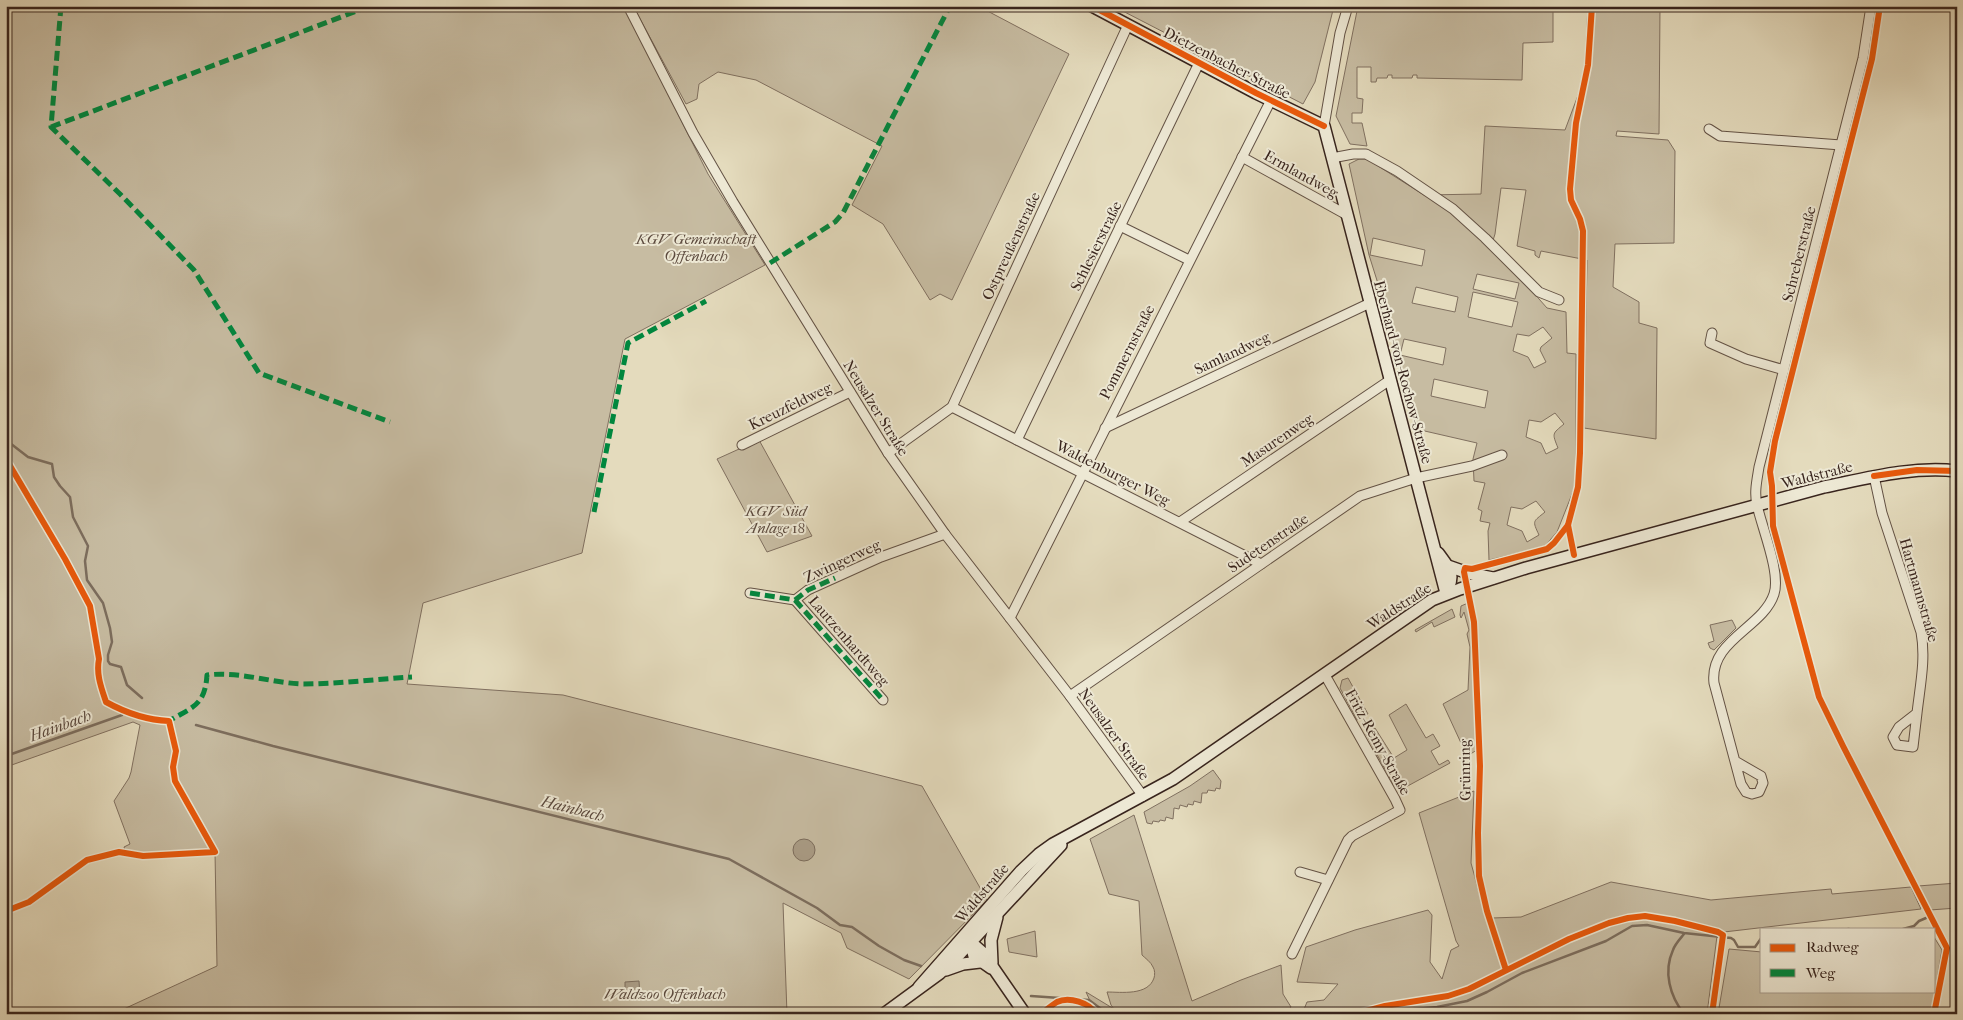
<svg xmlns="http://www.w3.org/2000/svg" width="1963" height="1020" font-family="'IM FELL French Canon',serif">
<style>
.green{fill:#c7bca2;stroke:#807060;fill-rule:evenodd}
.water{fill:#aa9d87;stroke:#7c6d5d}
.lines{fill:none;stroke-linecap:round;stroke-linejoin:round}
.stream{stroke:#7c6d5d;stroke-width:2.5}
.street-casing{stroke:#635245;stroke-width:11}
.secondary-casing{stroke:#38241d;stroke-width:14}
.street{stroke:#ede8d4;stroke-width:9}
.secondary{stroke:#ede8d4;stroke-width:11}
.quiet{stroke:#00873e;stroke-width:5;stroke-dasharray:10 5;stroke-linecap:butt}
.cycleway-casing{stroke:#ede8d4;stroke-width:9}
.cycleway{stroke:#e8590c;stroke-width:6}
.labels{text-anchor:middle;stroke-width:4;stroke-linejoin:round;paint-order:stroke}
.street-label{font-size:15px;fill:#38241d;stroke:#ede8d4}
.park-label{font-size:15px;font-style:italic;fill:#5c4a3e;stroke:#ede8d4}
.water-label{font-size:16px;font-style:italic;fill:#5a483d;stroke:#ede8d4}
</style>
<rect width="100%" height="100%" fill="#e4dbbd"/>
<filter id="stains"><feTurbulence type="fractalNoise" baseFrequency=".004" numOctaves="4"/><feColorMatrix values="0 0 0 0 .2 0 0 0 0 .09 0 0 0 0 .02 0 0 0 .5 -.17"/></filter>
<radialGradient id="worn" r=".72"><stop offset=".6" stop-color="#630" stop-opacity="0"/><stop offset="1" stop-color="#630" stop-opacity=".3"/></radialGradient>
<g class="green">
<polygon points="6,6 624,6 708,174 765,265 625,339 582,553 423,603 407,684 563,695 922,786 987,900 909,979 847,948 841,933 783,903 787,1014 113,1014 217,966 215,852 143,856 126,853 124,847 130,844 114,801 129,778 131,772 140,725 133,722 6,767"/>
<polygon points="633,6 978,6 1069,54 952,300 940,294 930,300 883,224 852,205 882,146 756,80 718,72 699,84 697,99 686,104"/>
<polygon points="1113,6 1334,6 1315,82 1303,104"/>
<polygon points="1358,6 1553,6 1553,42 1523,43 1522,80 1417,78 1417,75 1413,75 1412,78 1392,78 1392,75 1388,75 1387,78 1377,78 1376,82 1371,82 1371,67 1357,67 1357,98 1363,99 1362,113 1352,113 1352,123 1362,123 1367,146 1350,144 1336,116"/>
<path d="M1588,6h72l-1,128 -42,-3 -1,5 52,4 7,11 -1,92 -59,1 -2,43 26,15v21l18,5 -1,111 -72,-11 3,-168 -46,-9 -2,7 -4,-3v-4l-18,-5 9,-56 -25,-2 -6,46 -5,16 34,32 23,26 19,4 1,41 9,1v130l-19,48 -13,15 -55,13 -1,-29 2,-8 -10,-2 2,-10 -4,-2 7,-26 -11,-2 -1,-22 4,-16 -61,-14 -31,-123 -16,-51 -20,-91 10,-5h8l57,36 57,-1 4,-68 80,4 15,-40 5,-28zM1373,238l52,12 -3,16 -52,-11zM1477,274l42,9 -4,16 -42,-10zM1416,287l42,10 -3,15 -43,-9zM1473,292l45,10 -6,25 -44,-10zM1543,327l9,11 -11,9 -1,3 6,12 -12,6 -6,-11 -15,-6 4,-17 12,2zM1404,339l42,9 -3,17 -43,-10zM1434,379l54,12 -3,17 -54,-12zM1555,413l9,11c-12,10 -12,9 -6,24l-12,6 -5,-11 -15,-6 3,-17 12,2zM1536,501l9,11c-12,10 -13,8 -6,23l-12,7 -5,-11 -15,-6 4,-18 11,2z"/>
<polygon points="759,440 812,536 767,552 717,459"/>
<polygon points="1468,603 1474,626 1477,750 1467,756 1443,704 1468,690 1470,647 1467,634 1469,630 1464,612 1461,618 1460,615 1461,606"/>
<polygon points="1452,609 1455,617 1434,627 1432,622 1416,632 1415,630"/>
<polygon points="1732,620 1736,628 1714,650 1710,648 1708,643 1714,641 1710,625"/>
<polygon points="1348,678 1368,714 1357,720 1340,688 1342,680"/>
<polygon points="1406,704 1426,738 1433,734 1440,746 1431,751 1439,765 1448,760 1450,763 1404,788 1394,786 1366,734 1375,728 1394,758 1407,750 1389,715"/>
<polygon points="1213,770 1221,781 1220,789 1216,788 1215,791 1208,790 1207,793 1202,793 1201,803 1194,801 1193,805 1188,804 1187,807 1180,805 1179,809 1174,808 1173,819 1166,817 1165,821 1160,820 1159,822 1153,821 1152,824 1147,823 1144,812 1190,786"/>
<polygon points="1474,791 1471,863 1489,929 1492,918 1521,917 1611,882 1711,900 1831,889 1832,894 1911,887 1921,909 1724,932 1717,936 1707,1014 1478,1014 1477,1011 1467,1014 1302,1014 1307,1002 1324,1000 1338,984 1297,982 1306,947 1355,930 1428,910 1432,915 1430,962 1442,979 1451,950 1459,946 1456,941 1419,813"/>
<path d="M1134,815l58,186 49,-21 40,-15 2,29 8,13 -7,7h-188l-10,-22 28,17 -3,-4 -4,-13c14,0 41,4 47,-14 1,-3 1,-8 -1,-11 -2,-5 -8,-9 -11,-12l-3,-54 -30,-7 -19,-55z"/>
<polygon points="1957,883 1957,908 1930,910 1918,886"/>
<polygon points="1035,931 1037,957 1009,952 1007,939"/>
<polygon points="1934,937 1942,950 1931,1014 1718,1014 1729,949 1762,952 1762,991 1934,991"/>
</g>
<g class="water">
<circle cx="804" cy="850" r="11"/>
<polygon points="639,981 640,996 629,997 625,987 625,982"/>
</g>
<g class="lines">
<g class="stream">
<polyline points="6,440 28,457 52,464 54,477 60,486 70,497 73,517 88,546 85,561 87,580 103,603 110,628 112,642 108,655 108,661 110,664 121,667 127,685 142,698"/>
<polyline points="196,725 273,746 729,859 817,908 840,925 852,927 879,946 904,960 921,966"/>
<polyline points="6,756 122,715"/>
<polyline points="1848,929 1849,929"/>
<polyline points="1903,929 1914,926 1919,921 1926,918"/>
<path d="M1684,934c-4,5 -9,10 -11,16 -10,22 -3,46 11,64"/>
<polyline points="1031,996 1089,1000 1108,1014"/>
<polyline points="1389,1014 1393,1011 1437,1007 1467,1001 1487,992 1522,973 1606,941 1632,926 1647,925 1684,933 1731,938 1734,940 1738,947 1755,947 1762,937"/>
</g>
<defs>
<g id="street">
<polyline points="628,6 693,133 733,202 888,453 945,534 1070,696 1143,796"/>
<polyline points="1324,126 1340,33 1348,6"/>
<polyline points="1709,129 1720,136 1841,145"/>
<polyline points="1242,157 1347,215"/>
<polyline points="1332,158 1353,154 1366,154 1397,171 1453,209 1485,238 1539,292 1559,300"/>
<polyline points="1120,226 1189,260"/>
<polyline points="1712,333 1710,343 1746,359 1784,370"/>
<polyline points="952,407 1261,564"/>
<polyline points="1105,428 1370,303"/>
<polyline points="1017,440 1199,63"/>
<polyline points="742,445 850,392"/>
<polyline points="888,453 952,407 1128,25"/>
<path d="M1874,476l8,37 39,119c5,27 -1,54 -4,81l-18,14 -6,10 4,8 16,2 4,-34"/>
<polyline points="1180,522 1390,380"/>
<polyline points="750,593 795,600 808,590 881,557 945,534"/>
<polyline points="795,600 883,700"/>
<polyline points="1010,618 1271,100"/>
<polyline points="1070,696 1360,496 1416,478 1472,466 1502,455"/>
<path d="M1735,761l26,15 2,7 -4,9 -7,2 -6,-2 -5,-8 -27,-101c-5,-43 49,-55 60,-89 7,-21 -12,-66 -17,-89 -3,-13 0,-25 2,-38l104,-409 8,-52"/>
<polyline points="1300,872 1328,880"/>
<polyline points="1292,954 1348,840 1352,836 1400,810 1395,799 1325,675"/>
</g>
<g id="secondary">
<polyline points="1092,6 1256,93 1324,126 1446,593"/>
<path d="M1438,553c12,16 18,21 8,40"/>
<polyline points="1448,566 1468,573 1493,578"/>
<polyline points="970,941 974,956 991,968"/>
<polyline points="963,943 975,946 983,953 1025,1014"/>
<polyline points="992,963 991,940 997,917"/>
<polyline points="946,970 963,964 980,962"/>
<path d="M919,987l102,-116 18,-17 14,-10 120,-65 259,-179 28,-11 66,-21 298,-81c44,-9 88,-21 133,-16"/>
<polyline points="884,1014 940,973 955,959 1061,845"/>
</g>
</defs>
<use href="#street" class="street-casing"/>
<use href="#secondary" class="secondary-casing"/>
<use href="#street" class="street"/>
<use href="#secondary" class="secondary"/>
<g class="quiet">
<polyline points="61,6 51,127 120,194 194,270 259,373 390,422"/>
<polyline points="51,127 370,6"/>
<polyline points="770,263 835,222 843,213 950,6"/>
<polyline points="594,512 628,343 706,301"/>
<polyline points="750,593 795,600 808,590 835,578"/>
<polyline points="795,600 883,700"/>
<path d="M165,721h4c23,-14 36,-15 38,-46 33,-4 64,8 96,9 36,0 73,-5 109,-7"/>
</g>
<defs>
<g id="cycleway">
<polyline points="1092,6 1256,93 1324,126"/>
<polyline points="1880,6 1872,59 1809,306 1775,441 1770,472 1772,486 1773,526 1819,697 1843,746 1947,948 1934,1014"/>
<path d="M6,459l59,100 25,47 9,53c-3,15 2,28 7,43 20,11 39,18 63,19l7,30 -3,16 2,14 40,71 -72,4 -24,-4 -32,8 -58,42 -23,9"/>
<polyline points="1874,476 1917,470 1957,471"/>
<polyline points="1574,555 1568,525 1578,487 1580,453 1583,231 1580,219 1571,200 1570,189 1576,123 1588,65 1592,6"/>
<polyline points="1506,970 1487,911 1479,876 1478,833 1480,766 1474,622 1464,572 1465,568 1472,569 1547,549 1554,543 1568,525"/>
<path d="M1041,1014c5,-4 11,-9 16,-12 12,-6 33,1 39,12"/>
<polyline points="1355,1014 1385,1006 1448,996 1469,989 1569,939 1609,923 1628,918 1645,916 1675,921 1718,932 1723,935 1712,1014"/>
</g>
</defs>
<use href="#cycleway" class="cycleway-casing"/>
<use href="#cycleway" class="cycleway"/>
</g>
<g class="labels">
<g class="street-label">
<text transform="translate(1227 63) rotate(27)" y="5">Dietzenbacher Straße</text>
<text transform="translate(1301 174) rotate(29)" y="5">Ermlandweg</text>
<text transform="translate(1011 246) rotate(-65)" y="5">Ostpreußenstraße</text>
<text transform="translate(1096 246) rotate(-64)" y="5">Schlesierstraße</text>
<text transform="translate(1799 254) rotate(-76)" y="5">Schreberstraße</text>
<text transform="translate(1127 352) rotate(-63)" y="5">Pommernstraße</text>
<text transform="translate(1232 353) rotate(-25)" y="5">Samlandweg</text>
<text transform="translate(1403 372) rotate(75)" y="5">Eberhard-von-Rochow-Straße</text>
<text transform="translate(790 406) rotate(-26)" y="5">Kreuzfeldweg</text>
<text transform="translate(876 408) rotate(58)" y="5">Neusalzer Straße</text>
<text transform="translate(1277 440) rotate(-34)" y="5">Masurenweg</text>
<text transform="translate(1113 473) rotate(27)" y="5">Waldenburger Weg</text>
<text transform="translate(1817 475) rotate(-14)" y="5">Waldstraße</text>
<text transform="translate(1268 543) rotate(-34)" y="5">Sudetenstraße</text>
<text transform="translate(842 561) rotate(-25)" y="5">Zwingerweg</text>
<text transform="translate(1919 590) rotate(74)" y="5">Hartmannstraße</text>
<text transform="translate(1399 606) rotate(-33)" y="5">Waldstraße</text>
<text transform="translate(849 641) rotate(49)" y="5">Lautzenhardtweg</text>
<text transform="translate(1114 734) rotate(54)" y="5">Neusalzer Straße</text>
<text transform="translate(1378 742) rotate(61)" y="5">Fritz-Remy-Straße</text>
<text transform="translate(1465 770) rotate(-91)" y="5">Grünring</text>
<text transform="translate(982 893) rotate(-49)" y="5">Waldstraße</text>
</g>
<g class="park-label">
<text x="696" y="244">KGV Gemeinschaft<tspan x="696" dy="17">Offenbach</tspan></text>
<text x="776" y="516">KGV Süd<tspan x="776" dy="17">Anlage 18</tspan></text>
<text x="665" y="999">Waldzoo Offenbach</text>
</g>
<g class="water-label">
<text transform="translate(60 725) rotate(-20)" y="6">Hainbach</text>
<text transform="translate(573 808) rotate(14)" y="6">Hainbach</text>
</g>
</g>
<rect width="1963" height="1020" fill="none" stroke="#e4dbbd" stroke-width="25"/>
<rect x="8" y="8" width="1948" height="1005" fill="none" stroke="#38241d" stroke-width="2.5"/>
<rect x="12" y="12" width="1938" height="995" fill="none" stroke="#38241d"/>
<rect x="1760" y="928" width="175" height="65" fill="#ede8d4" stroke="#a59a8b"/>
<rect x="1770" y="944" width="25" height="8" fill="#e8590c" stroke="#a59a8b"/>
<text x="1806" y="952" font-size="15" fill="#38241d">Radweg</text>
<rect x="1770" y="969" width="25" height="8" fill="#00873e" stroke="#a59a8b"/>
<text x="1806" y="978" font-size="15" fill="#38241d">Weg</text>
<rect width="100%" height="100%" filter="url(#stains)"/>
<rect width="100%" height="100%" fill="url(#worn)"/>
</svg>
